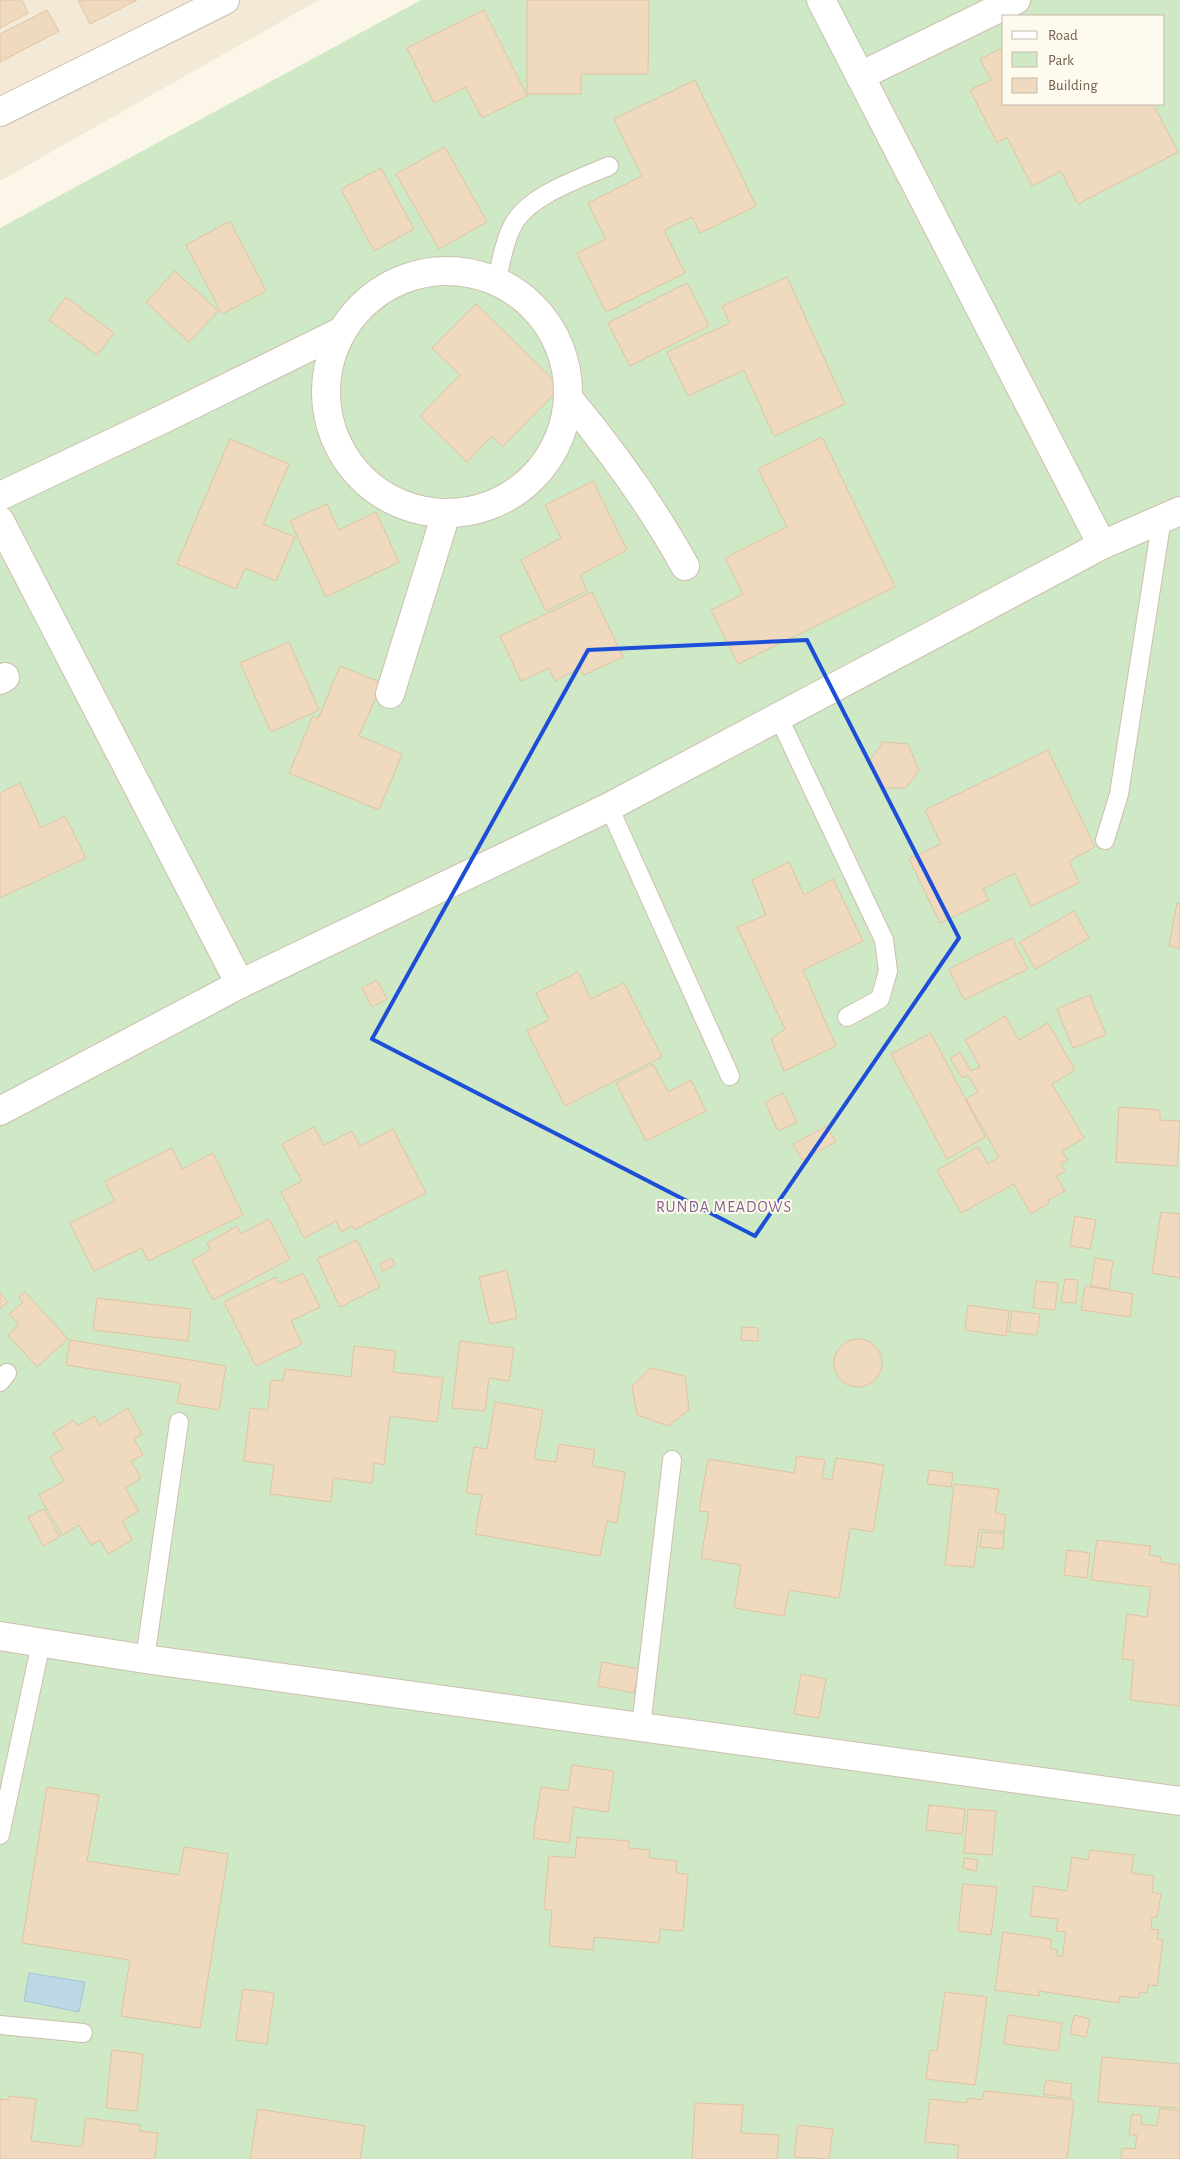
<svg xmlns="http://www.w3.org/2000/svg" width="1180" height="2159" font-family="'Alegreya Sans',sans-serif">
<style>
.residential{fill:#f2e9d6}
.green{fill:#cfe8c6;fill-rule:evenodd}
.water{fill:#bcd8e4;stroke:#a3c6d5}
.building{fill:#efdac0;stroke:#e1c3a1}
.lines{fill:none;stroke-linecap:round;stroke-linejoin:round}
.lane-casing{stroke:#ccbfad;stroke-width:20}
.street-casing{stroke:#ccbfad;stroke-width:30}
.lane{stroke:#fff;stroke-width:18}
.street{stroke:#fff;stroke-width:28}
.marked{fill:none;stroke:#1d4ed8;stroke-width:4;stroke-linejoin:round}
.labels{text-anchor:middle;stroke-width:4;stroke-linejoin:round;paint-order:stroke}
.neighbourhood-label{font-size:16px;letter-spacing:1px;fill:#886490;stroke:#fefaed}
</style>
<rect width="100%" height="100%" fill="#fbf6e7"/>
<polygon class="residential" points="0,0 319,0 0,181"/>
<path class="green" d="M421,0h759v2159h-1180v-1931zM1004,16h160v88h-160z"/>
<polygon class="water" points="29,1973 85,1982 79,2012 24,2001"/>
<g class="building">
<polygon points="0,0 22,0 28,13 0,28"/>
<polygon points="78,0 137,0 90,24"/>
<polygon points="527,0 649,0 648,74 581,74 581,94 527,94"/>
<polygon points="47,10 59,31 0,62 0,34"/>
<polygon points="484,10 527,96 482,118 466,87 434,103 407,48"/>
<polygon points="1004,47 1004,104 1153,104 1178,152 1078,204 1061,171 1032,186 1007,137 997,143 970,90 991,80 980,59"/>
<polygon points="695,80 756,206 700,233 692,217 664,230 685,273 606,312 577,253 606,239 588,203 642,176 614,119"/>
<polygon points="445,147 487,222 439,249 396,174"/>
<polygon points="381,168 414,229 374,251 341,189"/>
<polygon points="230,221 266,291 222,314 186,245"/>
<polygon points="175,271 218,311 189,342 146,302"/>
<polygon points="787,277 845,404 774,436 744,370 688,396 667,352 730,323 722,306"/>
<polygon points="687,283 709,326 630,366 608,323"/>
<polygon points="66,297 114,333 97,355 49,320"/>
<polygon points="476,304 561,387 502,447 492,436 467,462 420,416 460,375 432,348"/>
<polygon points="822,437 895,587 738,664 711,610 743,594 725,558 787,527 758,469"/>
<polygon points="230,439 289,464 263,524 295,537 276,581 245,568 236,589 177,564"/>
<polygon points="593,481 627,550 580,575 587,591 546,611 521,560 561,538 545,505"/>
<polygon points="327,504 339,530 376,512 399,562 326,597 290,521"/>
<polygon points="592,592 623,657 584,675 580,668 555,681 549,668 521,681 500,636"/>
<polygon points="289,642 319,710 271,732 240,663"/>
<polygon points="340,666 382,683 359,736 402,754 379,810 289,773 313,716 318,719"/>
<polygon points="883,742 908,744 919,770 906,788 881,788 869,761"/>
<polygon points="1048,750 1095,847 1069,861 1079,883 1031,906 1015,873 983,889 989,900 940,923 909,859 941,844 925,810"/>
<polygon points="20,783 41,828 65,816 86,858 0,898 0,793"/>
<polygon points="789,862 804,895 833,879 863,941 803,970 836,1046 784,1071 771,1039 785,1029 737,927 766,915 752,880"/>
<polygon points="1177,903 1180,904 1180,948 1169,946"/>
<polygon points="1074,911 1089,938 1035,969 1020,942"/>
<polygon points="1012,938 1028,969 964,1000 949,969"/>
<polygon points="578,972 591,999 624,983 662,1057 565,1106 527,1031 549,1020 536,993"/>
<polygon points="377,980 387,999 372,1007 362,988"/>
<polygon points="1090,995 1106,1035 1073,1048 1057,1009"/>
<polygon points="1005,1016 1019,1040 1048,1023 1075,1070 1052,1084 1084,1138 1062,1151 1068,1160 1061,1164 1065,1171 1056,1176 1065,1191 1048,1200 1049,1203 1031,1214 1014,1184 961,1213 937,1170 978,1147 988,1164 999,1157 966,1099 978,1092 968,1075 962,1078 950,1058 960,1052 971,1071 980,1067 965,1040"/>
<polygon points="931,1033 985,1137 947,1159 891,1054"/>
<polygon points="653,1064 668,1092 691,1080 706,1111 646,1141 616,1083"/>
<polygon points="783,1093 797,1122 778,1131 765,1102"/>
<polygon points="1119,1107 1160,1110 1160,1120 1180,1121 1177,1166 1116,1162"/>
<polygon points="827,1126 836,1142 802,1160 793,1144"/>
<polygon points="314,1127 324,1145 352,1131 360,1146 393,1129 426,1193 354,1230 352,1226 341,1232 336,1221 304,1238 281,1192 302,1181 282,1144"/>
<polygon points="172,1148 182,1169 213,1153 243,1215 148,1261 142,1248 94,1271 70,1223 115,1201 105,1181"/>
<polygon points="1161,1212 1180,1214 1180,1278 1152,1273"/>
<polygon points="1075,1216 1096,1220 1090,1249 1070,1246"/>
<polygon points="269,1219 290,1259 213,1300 192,1260 211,1250 207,1243 237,1226 241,1234"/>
<polygon points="357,1240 380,1287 340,1307 317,1259"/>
<polygon points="392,1258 395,1265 383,1271 380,1264"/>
<polygon points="1095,1258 1113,1261 1109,1289 1091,1286"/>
<polygon points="507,1270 517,1318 490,1324 479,1277"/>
<polygon points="303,1273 320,1307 291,1321 302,1344 256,1366 224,1302 276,1277 279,1284"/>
<polygon points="1065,1279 1078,1280 1076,1303 1061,1302"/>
<polygon points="1036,1281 1058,1283 1055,1310 1033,1308"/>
<polygon points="1085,1286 1133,1294 1130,1317 1081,1310"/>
<polygon points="25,1292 68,1339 37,1367 8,1335 19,1325 9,1314 23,1302 19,1297"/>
<polygon points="0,1293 8,1302 0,1309"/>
<polygon points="97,1298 191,1309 188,1341 93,1330"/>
<polygon points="968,1305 1009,1311 1006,1336 965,1330"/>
<polygon points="1012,1311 1040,1314 1037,1335 1009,1332"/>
<polygon points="742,1327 758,1328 758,1341 741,1340"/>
<circle cx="858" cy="1363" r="24"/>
<polygon points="70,1340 226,1366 219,1410 177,1403 181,1383 66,1365"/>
<polygon points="460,1341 514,1348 509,1381 489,1378 485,1411 452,1408"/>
<polygon points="354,1346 396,1351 393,1372 443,1378 437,1422 390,1416 384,1465 374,1463 372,1483 333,1478 331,1502 270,1494 274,1465 244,1461 250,1408 268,1410 271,1380 283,1381 285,1369 351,1377"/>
<polygon points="650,1368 685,1376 689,1410 668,1426 637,1415 632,1386"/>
<polygon points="495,1402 543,1410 534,1459 556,1462 559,1444 595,1450 592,1466 625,1472 617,1523 607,1521 600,1556 475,1534 482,1495 466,1493 474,1447 487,1449"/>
<polygon points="128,1408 142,1434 134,1439 143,1455 131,1461 141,1478 125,1488 139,1511 122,1521 132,1540 108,1554 100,1540 91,1545 79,1525 62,1535 39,1495 64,1481 50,1457 63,1449 53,1433 74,1420 77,1426 95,1416 99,1425"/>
<polygon points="797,1456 825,1460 822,1478 832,1480 836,1458 884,1465 873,1532 850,1528 839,1598 789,1590 784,1616 734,1608 741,1565 701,1558 709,1512 699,1511 708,1459 794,1473"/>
<polygon points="929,1470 953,1473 951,1487 927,1484"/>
<polygon points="954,1484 999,1489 995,1513 1006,1515 1004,1532 979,1529 974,1567 945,1565"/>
<polygon points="44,1509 60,1537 43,1546 28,1517"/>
<polygon points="982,1532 1004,1534 1003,1549 980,1547"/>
<polygon points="1097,1540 1151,1546 1149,1555 1161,1557 1160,1562 1180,1565 1178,1574 1180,1575 1180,1706 1130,1700 1134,1660 1122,1659 1127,1614 1147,1617 1151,1587 1091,1580"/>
<polygon points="1067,1550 1090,1553 1087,1578 1064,1575"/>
<polygon points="602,1662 639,1669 634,1693 598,1686"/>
<polygon points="801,1674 826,1679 819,1718 794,1714"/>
<polygon points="572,1765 614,1771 608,1812 574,1807 569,1843 533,1838 541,1787 568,1791"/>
<polygon points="47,1787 99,1795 87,1861 179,1875 184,1847 228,1854 200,2028 121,2016 130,1960 22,1943"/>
<polygon points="929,1805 965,1809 962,1834 926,1830"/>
<polygon points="968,1809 996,1811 992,1855 964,1853"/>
<polygon points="577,1837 629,1841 629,1848 650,1850 649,1858 677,1861 676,1873 688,1874 683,1931 660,1929 659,1943 594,1937 593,1950 549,1946 552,1910 544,1909 549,1856 575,1858"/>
<polygon points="1090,1850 1134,1855 1131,1873 1154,1876 1152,1892 1161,1894 1157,1917 1152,1917 1151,1929 1159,1930 1157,1939 1163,1940 1157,1986 1148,1985 1147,1993 1140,1992 1139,1998 1120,1996 1119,2003 1039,1991 1039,1996 995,1990 1003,1932 1051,1939 1050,1949 1057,1950 1057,1956 1062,1957 1066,1932 1056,1931 1058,1919 1030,1916 1034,1886 1067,1891 1072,1857 1088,1860"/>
<polygon points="964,1858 978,1860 976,1871 963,1868"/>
<polygon points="963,1884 997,1887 991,1935 958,1931"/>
<polygon points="243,1989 274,1993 267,2044 236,2040"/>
<polygon points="945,1992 987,1997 975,2085 926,2079 930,2050 937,2051"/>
<polygon points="1008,2015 1062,2023 1058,2051 1004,2044"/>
<polygon points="1074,2015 1090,2019 1086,2037 1070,2034"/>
<polygon points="112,2050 143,2054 137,2111 106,2108"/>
<polygon points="1102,2057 1180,2064 1180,2108 1098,2102"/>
<polygon points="1046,2080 1072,2084 1070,2098 1043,2094"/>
<polygon points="984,2091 1074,2100 1067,2159 957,2159 959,2145 925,2142 930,2099 967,2103 967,2098 982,2100"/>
<polygon points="9,2096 36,2099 31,2141 82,2147 86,2118 140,2125 140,2131 158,2133 155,2159 0,2159 0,2099 8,2100"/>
<polygon points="695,2103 743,2105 741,2133 779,2135 777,2159 692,2159"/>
<polygon points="1160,2108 1180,2111 1180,2159 1121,2159 1122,2148 1135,2149 1137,2135 1129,2135 1132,2114 1142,2116 1141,2124 1157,2126"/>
<polygon points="258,2109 365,2126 360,2159 250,2159"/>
<polygon points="798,2125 833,2129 829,2159 794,2157"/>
</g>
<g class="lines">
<defs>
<g id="lane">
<path d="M497,279c4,-17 7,-37 15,-52 14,-31 67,-48 97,-61"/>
<polyline points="779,718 884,940 888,971 880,999 847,1017"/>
<polyline points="609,807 730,1076"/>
<polyline points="1105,840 1119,794 1162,518"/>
<polyline points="0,1382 7,1373"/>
<polyline points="145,1659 179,1422"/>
<polyline points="641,1727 672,1460"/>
<polyline points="0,1835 41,1643"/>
<polyline points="0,2025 83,2033"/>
</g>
<g id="street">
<polyline points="821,0 1102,545"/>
<polyline points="860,76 1016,0"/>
<polyline points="0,112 225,0"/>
<circle cx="447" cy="392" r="121"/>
<path d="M569,399c43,52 83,107 116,167"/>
<polyline points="0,496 163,419 342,331"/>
<polyline points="0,521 240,984"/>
<polyline points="0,680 5,677"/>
<polyline points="390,694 445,517"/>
<polyline points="0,1111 240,984 609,807 1102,545 1180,511"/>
<polyline points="0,1636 145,1659 1180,1801"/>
</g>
</defs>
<use href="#lane" class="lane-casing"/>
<use href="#street" class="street-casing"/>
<use href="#lane" class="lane"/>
<use href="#street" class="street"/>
</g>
<path class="marked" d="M807,640l152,298 -204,298 -383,-197 216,-389z"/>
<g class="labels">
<g class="neighbourhood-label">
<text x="724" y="1212">RUNDA MEADOWS</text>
</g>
</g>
<rect x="1002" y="15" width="162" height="90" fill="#fefaed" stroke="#c6bcad"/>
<rect x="1012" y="31" width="25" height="8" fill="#ffffff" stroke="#c6bcad"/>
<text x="1048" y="40" font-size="15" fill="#73604d">Road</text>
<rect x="1012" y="52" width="25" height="15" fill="#cfe8c6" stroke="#c6bcad"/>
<text x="1048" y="65" font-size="15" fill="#73604d">Park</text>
<rect x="1012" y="78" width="25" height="15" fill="#efdac0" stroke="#c6bcad"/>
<text x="1048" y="90" font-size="15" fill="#73604d">Building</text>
</svg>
